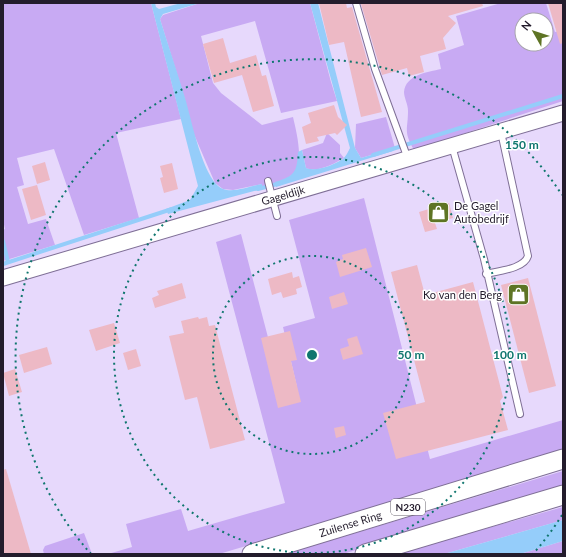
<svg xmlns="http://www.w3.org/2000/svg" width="566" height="557" font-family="Lato,sans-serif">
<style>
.green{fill:#c8aaf3;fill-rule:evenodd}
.water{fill:#95cdfa}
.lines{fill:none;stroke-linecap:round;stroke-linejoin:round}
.stream{stroke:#95cdfa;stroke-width:4}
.building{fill:#edb9c5}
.service-casing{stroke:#7f6f96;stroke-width:8}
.tertiary-casing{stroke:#7f6f96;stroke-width:17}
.primary-casing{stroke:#7f6f96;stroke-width:21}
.service{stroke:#fff;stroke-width:6}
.tertiary{stroke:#fff;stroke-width:15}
.primary{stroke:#fff;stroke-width:19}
.ring{fill:none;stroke:#0f766e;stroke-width:2;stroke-dasharray:2 4}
.labels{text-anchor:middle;stroke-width:3;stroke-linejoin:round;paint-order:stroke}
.shield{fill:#fff;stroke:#65606b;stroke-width:1}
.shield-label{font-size:10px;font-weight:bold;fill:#231c2c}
.street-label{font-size:11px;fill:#231c2c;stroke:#fff}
.poi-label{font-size:11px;fill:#231c2c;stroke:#fff;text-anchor:start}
.centre{fill:#0f766e;stroke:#fff;stroke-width:2}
.ring-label{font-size:12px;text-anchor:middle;font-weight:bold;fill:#0f766e;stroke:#fff;stroke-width:3;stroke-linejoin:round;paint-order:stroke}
</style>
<rect width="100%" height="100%" fill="#e7d9fc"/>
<g class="green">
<polygon points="3,3 151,3 181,119 116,133 139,218 84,235 54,149 17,158 24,185 17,187 28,224 46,219 55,245 3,261 3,230 5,229 3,220"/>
<path d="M200,3h110l21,79 6,19 -56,12 -26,-92 -54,15 12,47 8,10 41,32 31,-8c3,13 12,47 0,57 -8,7 -21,10 -31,15v-5l-29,6 -10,-1 -8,-6 -22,-51 -8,-32 -25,-81 3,-4z"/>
<path d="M501,3h45l9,29 8,-2v71l-149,49c-11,-19 -6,-20 -6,-39 0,-7 -4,-13 -4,-19 1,-17 24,-20 37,-23l-3,-15 26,-9 -8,-29zM522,20h24v24h-24z"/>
<polygon points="386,117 395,148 361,158 355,148 356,124"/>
<path d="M327,133l13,12v8l4,5c-10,6 -27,15 -38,10l-4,-18 21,-7z"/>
<polygon points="364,198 430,459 563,420 563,451 219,554 108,554 132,547 126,524 181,509 188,531 285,503 216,242 241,234 282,391 297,387 283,327 315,318 289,220"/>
<polygon points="563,471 563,486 343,554 285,554"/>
<polygon points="563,507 563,520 444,554 395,554"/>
<polygon points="84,533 92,554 44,554 43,550 45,546"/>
<polygon points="563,541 563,554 520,554"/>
</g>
<g class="water">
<path d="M151,3h4l1,4 3,2 22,-6h19l-37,11 -3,5c8,26 17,52 25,79 6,19 18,83 38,91 11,4 28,-3 39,-5v5l-94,25 -2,-5 24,-9 8,-14z"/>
<path d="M310,3h8l37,145 6,10 34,-10 -2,3 -117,36 -1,-5c20,-6 22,-10 23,-30l4,-2 4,18c10,4 28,-3 37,-9 3,-3 5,-7 7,-11z"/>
<polygon points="563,520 563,541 520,554 444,554"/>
</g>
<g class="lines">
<g class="stream">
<polyline points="373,155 563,96"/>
<polyline points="258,189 281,183"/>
<polyline points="3,241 8,262"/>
<polyline points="3,264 172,209"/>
</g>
</g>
<g class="building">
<polygon points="319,3 346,3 347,8 352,7 382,112 361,117 344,42 329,45"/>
<polygon points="367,3 482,3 483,6 448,16 456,23 443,38 446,49 420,56 424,72 409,76 407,68 382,75 361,4"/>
<polygon points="548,3 563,3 563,43 560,44"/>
<polygon points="223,38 230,63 256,55 262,76 266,75 274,106 253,112 242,75 214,83 203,44"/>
<polygon points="334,105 338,117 347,125 337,135 335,133 317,137 319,141 306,144 302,127 311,123 308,113"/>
<polygon points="45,162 50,180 37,184 32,166"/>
<polygon points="172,163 178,189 164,193 160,178 163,177 160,166"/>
<polygon points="37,185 46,215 31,220 22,189"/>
<polygon points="449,203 453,218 435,223 437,229 425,232 419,212"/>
<polygon points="366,248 372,267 340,277 336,262 343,259 342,255"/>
<polygon points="417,265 425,295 473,282 503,397 500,401 508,430 396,459 383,413 425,402 391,272"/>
<polygon points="292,272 293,278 299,276 302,287 296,289 297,294 283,298 281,292 272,295 268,279"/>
<polygon points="528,278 556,386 529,393 501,285"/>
<polygon points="182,283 186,298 155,308 152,298 159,295 157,291"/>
<polygon points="344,292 348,304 332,309 329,297"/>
<polygon points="198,317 199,319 207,317 209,326 215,325 245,440 210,449 197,397 185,400 169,336 184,333 181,321"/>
<polygon points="114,323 120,343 96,351 89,330"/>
<polygon points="290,331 297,360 291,361 301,402 278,408 261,338"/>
<polygon points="357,336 363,354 343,360 340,349 349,346 347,339"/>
<polygon points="47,347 52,364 24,373 19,355"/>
<polygon points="136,349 141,366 128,370 123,353"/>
<polygon points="15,369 22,392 9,396 3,373"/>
<polygon points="344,426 346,435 336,438 334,428"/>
<polygon points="6,469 31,554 3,554 3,470"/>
</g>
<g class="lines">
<defs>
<g id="service">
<polyline points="356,3 375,69 408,159"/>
<polyline points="452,146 484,259 520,414"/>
<polyline points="268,181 277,216"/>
<path d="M486,274c12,-3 38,-5 42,-18l-27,-124"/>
</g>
<g id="tertiary">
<path id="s1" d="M3,278l560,-165"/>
</g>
<g id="primary">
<path id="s2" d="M252,554l311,-95"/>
<polyline points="365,554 563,495"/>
</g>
</defs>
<use href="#service" class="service-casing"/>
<use href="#tertiary" class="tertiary-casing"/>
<use href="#primary" class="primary-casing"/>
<use href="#service" class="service"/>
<use href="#tertiary" class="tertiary"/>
<use href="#primary" class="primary"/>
</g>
<g class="ring">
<circle cx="312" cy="355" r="99"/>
<circle cx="312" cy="355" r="198"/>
<path d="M562 515A297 297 0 0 1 533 554M91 554A297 297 0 1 1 562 195"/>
</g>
<defs>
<symbol id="shop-square" viewBox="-11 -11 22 22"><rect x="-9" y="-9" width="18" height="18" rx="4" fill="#5e7424" stroke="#fff"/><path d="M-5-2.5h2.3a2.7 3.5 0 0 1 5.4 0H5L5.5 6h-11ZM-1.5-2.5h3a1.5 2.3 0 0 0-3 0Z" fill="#fff"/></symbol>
</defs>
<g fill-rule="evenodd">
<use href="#shop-square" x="426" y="200" width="25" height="25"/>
<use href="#shop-square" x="506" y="282" width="25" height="25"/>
</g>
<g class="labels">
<rect class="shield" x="391" y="499" width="34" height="16" rx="3"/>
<g class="shield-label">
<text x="408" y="511">N230</text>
</g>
<g class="street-label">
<text dy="4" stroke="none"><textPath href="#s1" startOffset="292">Gageldijk</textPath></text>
<text dy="4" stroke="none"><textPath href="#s2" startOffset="103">Zuilense Ring</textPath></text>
</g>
<g class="poi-label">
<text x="454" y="210">De Gagel<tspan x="454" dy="13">Autobedrijf</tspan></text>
<text x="502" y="299" text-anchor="end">Ko van den Berg</text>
</g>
</g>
<circle cx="312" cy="355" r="6" class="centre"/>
<g class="ring-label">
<text x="522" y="149">150 m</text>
<text x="411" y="359">50 m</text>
<text x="510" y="359">100 m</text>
</g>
<rect width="566" height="557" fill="none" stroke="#231c2c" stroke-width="8"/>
<g transform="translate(534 32) rotate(309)"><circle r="19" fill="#ffffff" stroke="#a7a4ab"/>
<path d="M0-3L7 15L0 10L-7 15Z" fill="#5e7424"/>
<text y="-6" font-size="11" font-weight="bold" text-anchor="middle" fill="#231c2c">N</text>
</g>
</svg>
